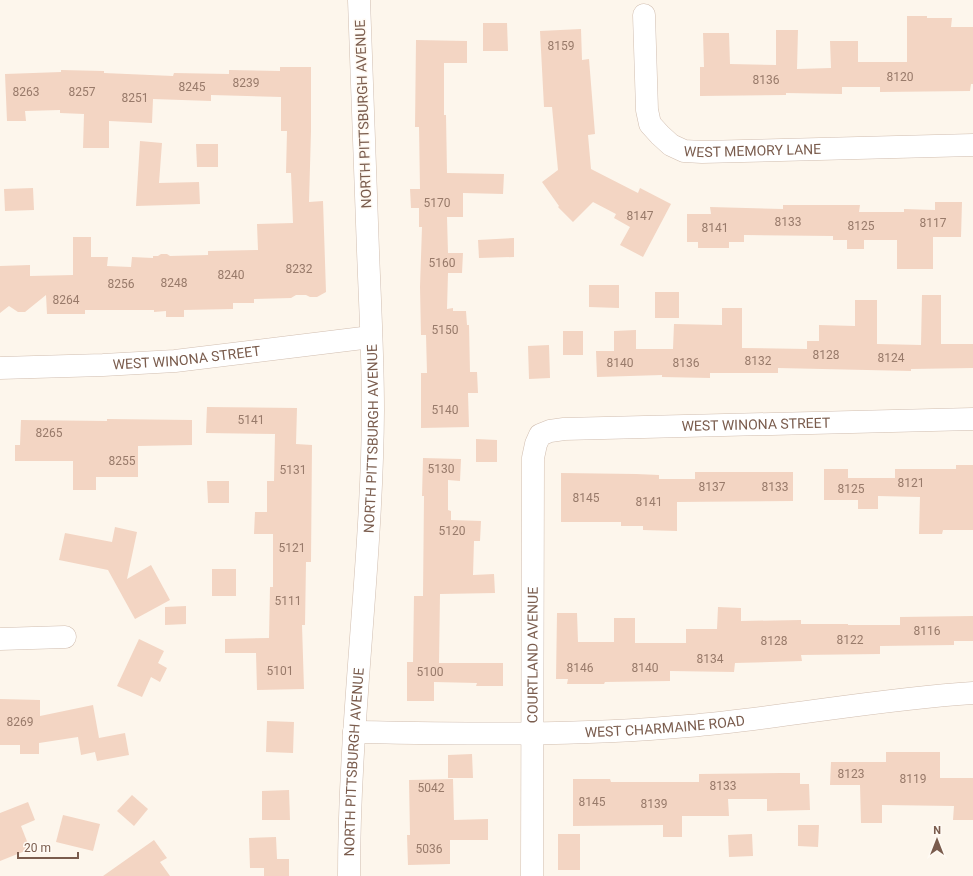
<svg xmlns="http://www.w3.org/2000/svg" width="973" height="876" font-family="Roboto,sans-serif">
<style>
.building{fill:#f3d5c3}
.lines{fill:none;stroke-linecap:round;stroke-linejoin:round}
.minor-casing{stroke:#d1beb0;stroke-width:23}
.minor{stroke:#fff;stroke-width:22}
.labels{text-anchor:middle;stroke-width:3;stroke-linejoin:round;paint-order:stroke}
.number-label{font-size:12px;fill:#987a6a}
.street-label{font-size:14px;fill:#7a5c4d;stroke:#fffaf3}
</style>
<rect width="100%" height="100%" fill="#fdf6ec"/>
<g class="building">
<polygon points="907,16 927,16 927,18 952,18 951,27 973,27 973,84 971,84 970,91 880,92 880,87 842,87 842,94 786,93 786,95 700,96 700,67 704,67 703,33 729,33 730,64 776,65 776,30 798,30 797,69 831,68 830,41 858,41 858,62 907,62"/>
<polygon points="483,23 507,23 508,51 483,51"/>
<polygon points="581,29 582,60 589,59 595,134 588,135 591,169 638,193 640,188 671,204 643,257 620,245 630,227 614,218 616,214 593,202 573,222 558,207 559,206 542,182 558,170 552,107 544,107 540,31"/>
<polygon points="416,40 467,41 467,63 444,63 444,115 446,115 447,173 504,174 503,194 463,193 463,217 447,217 448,253 463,253 462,273 448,273 447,309 453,308 453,311 466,311 467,325 469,325 470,372 477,372 478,393 468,393 469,427 421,428 421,373 427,373 426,335 421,335 420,287 422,227 419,227 419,208 411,208 410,189 420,189 419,127 415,127"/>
<polygon points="280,67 311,67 311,131 309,202 323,201 326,292 317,297 310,297 306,295 296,295 291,298 254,299 254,303 233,303 233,309 184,310 184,317 166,317 166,311 154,312 154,310 85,310 85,314 47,314 46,295 25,312 18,312 9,306 0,313 0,266 30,265 30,276 73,275 73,237 91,237 91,257 108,257 107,266 131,267 132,257 153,258 153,256 158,256 161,254 167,254 170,256 208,255 208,251 258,250 257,224 293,223 291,173 286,173 287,131 281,131 281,97 211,95 211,101 153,99 152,123 109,121 109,148 83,148 84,114 60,113 60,110 25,111 26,121 7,121 5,74 61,72 61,70 104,71 104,73 173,76 174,73 229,74 229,70 280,71"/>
<polygon points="140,141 162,143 159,183 199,182 200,204 136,206"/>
<polygon points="196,144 218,144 218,167 197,167"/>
<polygon points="33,188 34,210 5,211 4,189"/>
<polygon points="935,202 962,202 961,237 933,237 933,269 897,269 897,240 864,240 864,249 847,249 847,240 833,240 833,236 744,235 744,242 729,242 729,248 698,248 698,242 687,242 687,214 711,214 710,207 783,209 783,205 860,205 859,212 904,212 904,209 935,210"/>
<polygon points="514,238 514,257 479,258 478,240"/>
<polygon points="589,285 619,285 619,308 589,307"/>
<rect x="655" y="292" width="24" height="26"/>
<polygon points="922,295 941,295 941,344 973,344 973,368 911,369 911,371 778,368 778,373 710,373 710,378 662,377 662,375 597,377 596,351 614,351 614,331 636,330 636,349 673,349 674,324 722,325 722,308 742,308 742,348 807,349 807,341 819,341 819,325 855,326 855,300 877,300 877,344 921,345"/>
<rect x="563" y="331" width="20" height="24"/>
<polygon points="549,345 550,378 529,379 528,346"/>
<polygon points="207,407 297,408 296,444 312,445 311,562 306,562 305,625 302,625 304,689 257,690 256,653 225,653 225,639 269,638 270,587 273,587 273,534 254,534 255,512 267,512 267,481 274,481 275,434 206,433"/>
<polygon points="107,419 192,420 192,445 138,446 138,477 96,477 96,490 73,490 73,461 15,461 15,445 20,445 21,420 107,421"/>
<polygon points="476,439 497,440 497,462 476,462"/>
<polygon points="423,458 461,459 460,481 448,480 448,510 451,511 451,520 481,521 480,541 474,541 473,575 494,574 495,593 440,594 439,663 503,663 503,686 476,686 477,683 434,682 434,701 407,701 407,662 413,662 414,596 423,596 424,496 422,496"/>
<polygon points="956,465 973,465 973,530 943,530 942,534 919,534 920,497 878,496 878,509 858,509 858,500 824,500 824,469 848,469 848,478 895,478 895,469 956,469"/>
<polygon points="695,472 793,472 793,501 677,502 677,531 643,530 643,526 621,526 621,522 561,522 561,473 636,474 659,475 659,479 695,479"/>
<polygon points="207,481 229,481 229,503 208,503"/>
<polygon points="115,527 137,532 127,579 151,565 170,600 135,619 108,570 59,560 65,533 112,542"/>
<rect x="212" y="569" width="24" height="27"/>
<polygon points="186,606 186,624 165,625 165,607"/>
<polygon points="718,607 741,608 741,621 801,620 801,624 848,624 848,625 900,625 900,617 973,616 973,641 954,641 954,645 880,646 880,654 801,655 802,661 735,663 734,672 670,671 670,681 605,682 604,684 567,684 568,679 556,679 557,613 577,613 578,642 614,642 614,618 635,618 635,643 686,643 686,629 717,629"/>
<polygon points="139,639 164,651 158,663 167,668 160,682 151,677 142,697 117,686"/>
<polygon points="0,699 40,700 40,716 93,705 99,738 125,733 129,755 97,761 95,752 81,755 78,737 39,743 39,754 20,754 20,745 0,745"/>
<polygon points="267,721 294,722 293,753 266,752"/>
<polygon points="886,752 940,752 940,778 973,778 973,820 953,820 954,806 882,805 882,823 861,823 860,785 830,785 831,762 886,762"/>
<polygon points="472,754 473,778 448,778 448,755"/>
<polygon points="781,773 800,773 800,784 809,784 810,810 767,811 767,799 728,799 729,816 682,816 682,837 663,837 663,825 573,826 573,779 610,779 611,782 699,782 699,774"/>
<polygon points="453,779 454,820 488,819 488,840 450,840 450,864 408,865 407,835 410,835 409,780"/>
<polygon points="289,790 290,820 262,820 262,791"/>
<polygon points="132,795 148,809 134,826 117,811"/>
<polygon points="28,802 35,820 21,826 30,849 0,861 0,813"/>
<polygon points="63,815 100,824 93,851 56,842"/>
<polygon points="798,825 819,825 818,847 798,846"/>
<rect x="558" y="834" width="22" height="36"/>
<polygon points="752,834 753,856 729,857 728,835"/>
<polygon points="276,837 277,859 289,859 289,876 264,876 264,868 250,868 249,838"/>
<polygon points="154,840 167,858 160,862 170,876 103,876"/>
</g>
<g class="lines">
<defs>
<g id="minor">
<path id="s1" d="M644,15l3,95 3,14 10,11 11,10 13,6 18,1 271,-7"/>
<path id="s2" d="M0,368l103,-3 72,-4 196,-24"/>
<polyline points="0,639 65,637"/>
<path id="s3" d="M354,732c112,2 223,4 334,-6 95,-8 189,-27 285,-33"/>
<path id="s4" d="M349,876c0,-156 23,-311 24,-466 0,-53 -3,-106 -5,-159 -3,-84 -6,-167 -9,-251"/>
<path id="s5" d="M532,876l1,-418 3,-14 4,-9 10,-4 14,-2 409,-10"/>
</g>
</defs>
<use href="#minor" class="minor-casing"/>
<use href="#minor" class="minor"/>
</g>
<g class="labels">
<g class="number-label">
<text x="561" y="50">8159</text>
<text x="900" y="81">8120</text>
<text x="766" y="84">8136</text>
<text x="246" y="87">8239</text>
<text x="192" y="91">8245</text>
<text x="26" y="96">8263</text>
<text x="82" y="96">8257</text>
<text x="135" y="102">8251</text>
<text x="437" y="207">5170</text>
<text x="640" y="220">8147</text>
<text x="788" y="226">8133</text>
<text x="933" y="227">8117</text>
<text x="861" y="230">8125</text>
<text x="715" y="232">8141</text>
<text x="442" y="267">5160</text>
<text x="299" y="273">8232</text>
<text x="231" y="279">8240</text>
<text x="174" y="287">8248</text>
<text x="121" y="288">8256</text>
<text x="66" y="304">8264</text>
<text x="445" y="334">5150</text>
<text x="826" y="359">8128</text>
<text x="891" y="362">8124</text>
<text x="758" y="365">8132</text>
<text x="620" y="367">8140</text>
<text x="686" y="367">8136</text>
<text x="445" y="414">5140</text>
<text x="251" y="424">5141</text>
<text x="49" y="437">8265</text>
<text x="122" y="465">8255</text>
<text x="441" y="473">5130</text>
<text x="293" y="474">5131</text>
<text x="911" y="487">8121</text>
<text x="712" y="491">8137</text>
<text x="775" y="491">8133</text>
<text x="851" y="493">8125</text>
<text x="586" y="502">8145</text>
<text x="649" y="506">8141</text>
<text x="452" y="535">5120</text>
<text x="292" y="552">5121</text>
<text x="288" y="605">5111</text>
<text x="927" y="635">8116</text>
<text x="850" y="644">8122</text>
<text x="774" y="645">8128</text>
<text x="710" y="663">8134</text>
<text x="580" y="672">8146</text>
<text x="645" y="672">8140</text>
<text x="280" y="675">5101</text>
<text x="430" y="676">5100</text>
<text x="20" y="726">8269</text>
<text x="851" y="778">8123</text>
<text x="913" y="783">8119</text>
<text x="723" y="790">8133</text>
<text x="431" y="792">5042</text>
<text x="592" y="806">8145</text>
<text x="654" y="808">8139</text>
<text x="429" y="853">5036</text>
</g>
<g class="street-label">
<text transform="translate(363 114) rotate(-92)" y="5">NORTH PITTSBURGH AVENUE</text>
<text dy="5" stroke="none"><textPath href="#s1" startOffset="222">WEST MEMORY LANE</textPath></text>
<text dy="5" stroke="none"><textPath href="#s2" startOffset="187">WEST WINONA STREET</textPath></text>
<text dy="5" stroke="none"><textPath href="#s5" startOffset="659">WEST WINONA STREET</textPath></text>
<text dy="5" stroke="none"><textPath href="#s4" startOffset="438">NORTH PITTSBURGH AVENUE</textPath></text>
<text dy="5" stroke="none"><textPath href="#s5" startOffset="221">COURTLAND AVENUE</textPath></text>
<text dy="5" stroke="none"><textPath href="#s3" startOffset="311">WEST CHARMAINE ROAD</textPath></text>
<text dy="5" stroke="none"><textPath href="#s4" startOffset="114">NORTH PITTSBURGH AVENUE</textPath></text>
</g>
</g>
<g transform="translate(937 840)" stroke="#fffaf3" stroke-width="3" paint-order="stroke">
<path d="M0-3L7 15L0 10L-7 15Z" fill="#7a5c4d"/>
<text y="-6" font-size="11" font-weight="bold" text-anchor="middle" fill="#7a5c4d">N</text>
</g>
<path d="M18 852v6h60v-6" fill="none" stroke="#7a5c4d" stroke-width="2"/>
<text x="24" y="852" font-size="12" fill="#7a5c4d" stroke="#fffaf3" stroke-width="3" paint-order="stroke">20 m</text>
</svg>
